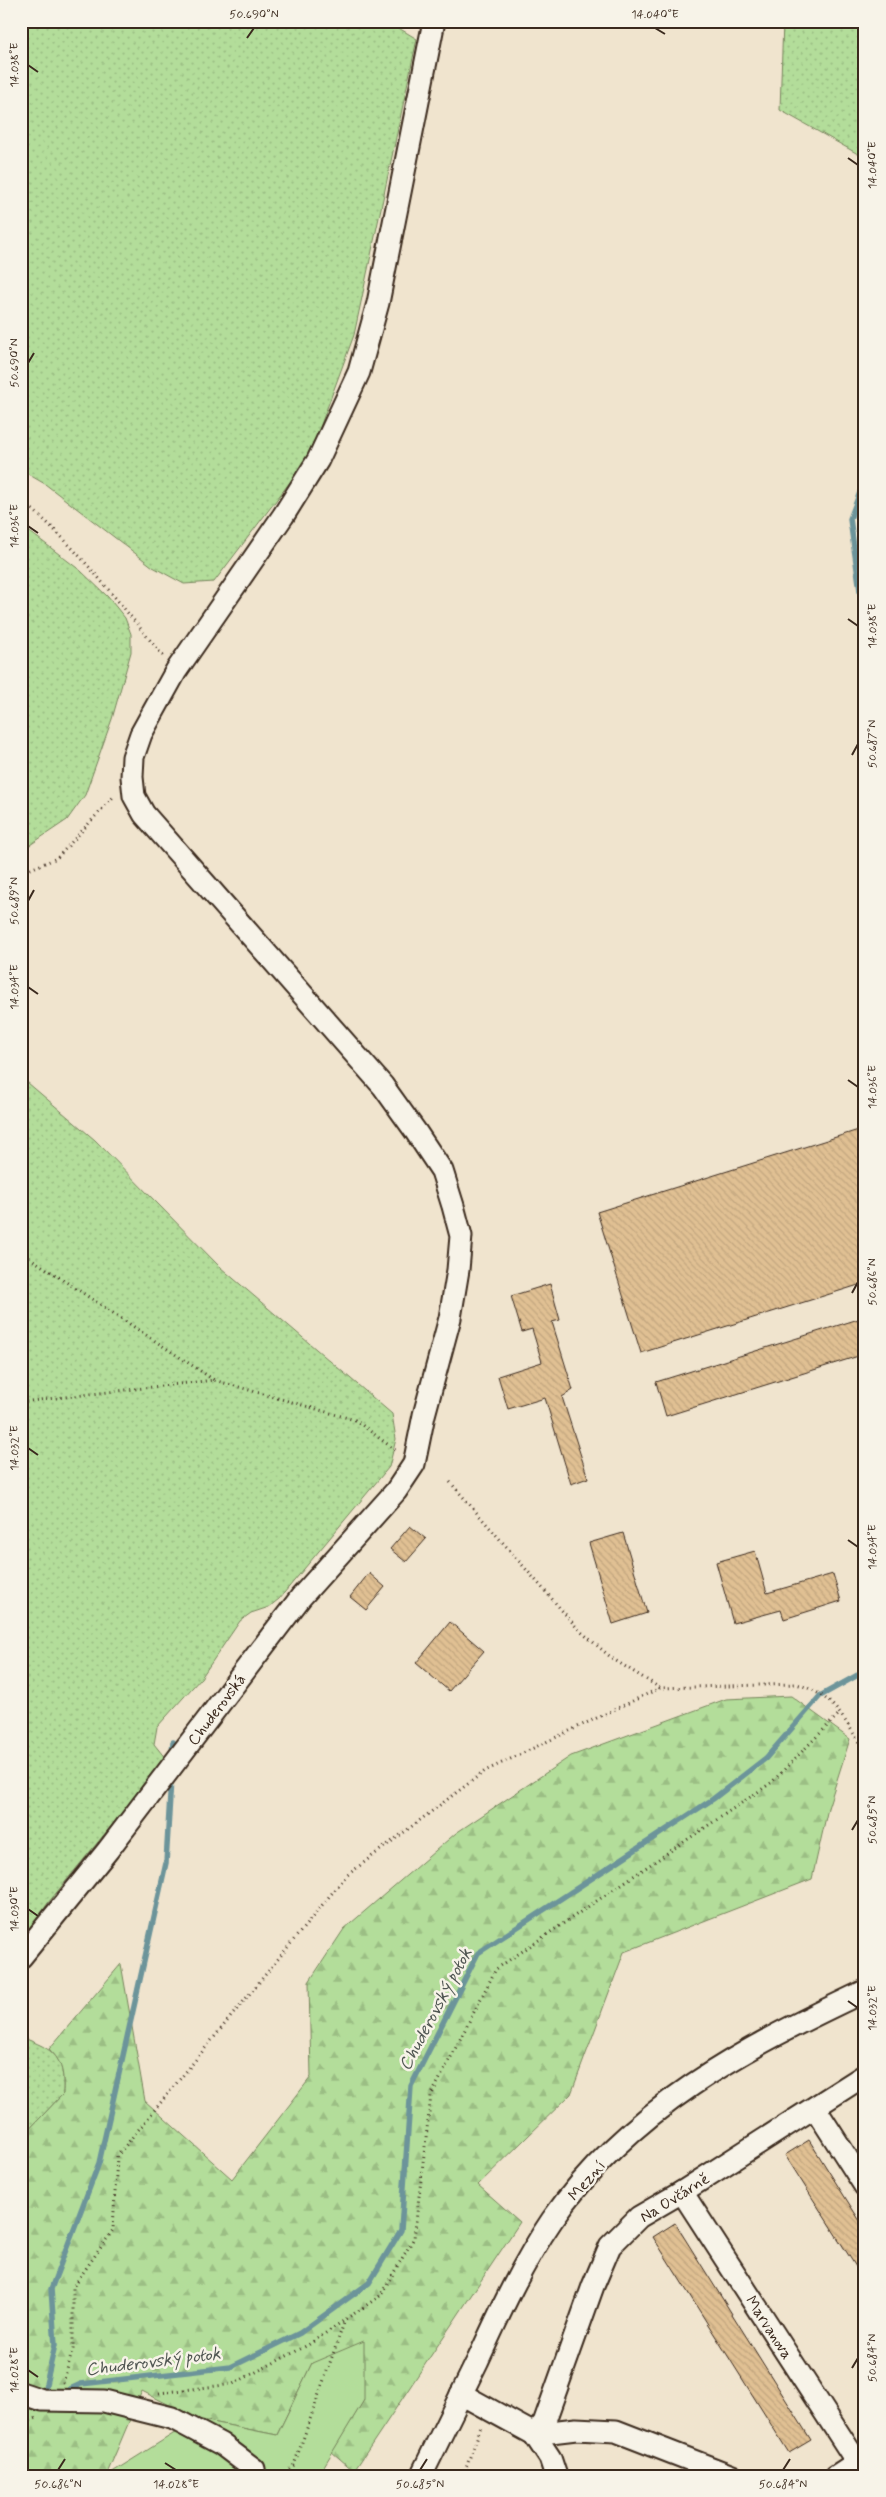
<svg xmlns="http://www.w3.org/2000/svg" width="886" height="2497" font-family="Mynerve,sans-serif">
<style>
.grass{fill:url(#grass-dots);stroke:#77845c}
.forest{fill:url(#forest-firs);stroke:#77845c}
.pitch{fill:#b3dd9a;stroke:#77845c}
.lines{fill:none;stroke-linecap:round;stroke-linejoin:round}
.stream{stroke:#6c949a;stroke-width:5.5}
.building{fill:url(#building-back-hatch);stroke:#3b2a1e}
.minor-casing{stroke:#3b2a1e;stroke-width:25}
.path{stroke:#3b2a1e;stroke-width:3;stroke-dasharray:1 4;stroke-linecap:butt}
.minor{stroke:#f7f3e8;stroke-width:21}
.ticks{fill:none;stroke:#3b2a1e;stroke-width:2}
.labels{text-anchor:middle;stroke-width:5;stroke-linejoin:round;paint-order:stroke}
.street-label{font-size:16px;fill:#3b2a1e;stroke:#f7f3e8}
.water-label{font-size:18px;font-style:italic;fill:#505652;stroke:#f7f3e8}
.neatline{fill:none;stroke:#3b2a1e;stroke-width:2}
.ticks-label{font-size:12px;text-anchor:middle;fill:#3b2a1e}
</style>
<defs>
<pattern id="grass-dots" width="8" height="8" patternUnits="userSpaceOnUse" patternTransform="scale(1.25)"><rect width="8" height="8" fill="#b3dd9a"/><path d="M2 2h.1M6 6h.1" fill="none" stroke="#9bbe84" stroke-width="1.8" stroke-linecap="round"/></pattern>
<pattern id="forest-firs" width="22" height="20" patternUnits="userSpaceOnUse" patternTransform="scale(1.25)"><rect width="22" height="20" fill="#b3dd9a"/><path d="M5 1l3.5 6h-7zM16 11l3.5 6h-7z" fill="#9bbe84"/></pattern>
<pattern id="building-back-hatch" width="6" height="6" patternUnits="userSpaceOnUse" patternTransform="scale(1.25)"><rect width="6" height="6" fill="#e0c093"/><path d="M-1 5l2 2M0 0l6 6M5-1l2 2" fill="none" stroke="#c1a57e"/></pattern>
</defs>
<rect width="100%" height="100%" fill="#f0e4ce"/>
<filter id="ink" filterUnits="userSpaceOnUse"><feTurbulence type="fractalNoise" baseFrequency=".02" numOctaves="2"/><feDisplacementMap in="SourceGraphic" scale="10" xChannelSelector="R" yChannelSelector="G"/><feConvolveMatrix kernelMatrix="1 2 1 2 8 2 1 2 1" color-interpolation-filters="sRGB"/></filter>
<g filter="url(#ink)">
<g class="grass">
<polygon points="21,21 387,21 417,39 354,335 309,457 214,582 184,584 153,567 45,484 21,470"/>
<polygon points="783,21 865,21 865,158 780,110"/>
<polygon points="21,525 81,571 108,597 125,618 131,634 131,652 112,719 85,795 67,820 21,851"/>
<polygon points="21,1077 95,1140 220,1267 392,1414 396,1439 389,1467 279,1599 269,1607 251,1613 240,1621 201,1678 157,1727 154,1744 166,1759 48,1903 21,1942"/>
<path d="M21,2037c34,13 44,19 42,57l-42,44z"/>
</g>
<path class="forest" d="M791,1696l59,43 -22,69 -16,71 -188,73 -53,142 -93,91 42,37 -166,249 -22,-19 32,-52 -52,-37 -35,72 -80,-16 -55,-28 -36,85h-85v-338l42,-44c1,-19 0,-32 -14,-45l72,-85 24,137 87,78 79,-102 -2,-95 35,-53 112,-96 115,-77 155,-57z"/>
<polygon class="pitch" points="364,2341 364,2400 318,2476 106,2476 197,2419 277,2435 312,2363"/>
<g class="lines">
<g class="stream">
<polyline points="865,479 850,519 865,626"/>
<polyline points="172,1754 173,1742"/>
<polyline points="70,2389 81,2384 231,2367 300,2333 369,2283 401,2230 411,2086 478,1953 713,1799 766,1758 820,1696 865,1671"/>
<polyline points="43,2397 55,2345 51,2289 99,2163 166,1863 171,1779"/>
<polyline points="21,2409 32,2404"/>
</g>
</g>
<g class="building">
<polygon points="865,1128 865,1283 641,1353 597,1212"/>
<polygon points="550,1284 560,1320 552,1322 573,1390 562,1397 588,1478 571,1484 545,1398 508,1409 498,1376 542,1362 532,1329 522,1332 511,1296"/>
<polygon points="865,1317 865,1354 666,1416 656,1382"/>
<polygon points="410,1526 426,1539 406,1562 390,1549"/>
<polygon points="623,1533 647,1613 613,1624 589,1543"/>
<polygon points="755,1551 767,1593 833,1574 841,1601 784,1619 781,1610 733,1623 716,1562"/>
<polygon points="369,1573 385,1587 366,1610 350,1597"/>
<polygon points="450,1622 484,1651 449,1691 416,1663"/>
<polygon points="809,2140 865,2229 865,2281 785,2155"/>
<polygon points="675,2223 811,2440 789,2453 653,2237"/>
</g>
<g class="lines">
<defs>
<g id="minor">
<polyline points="21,1957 108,1850 301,1597 396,1491 414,1464 424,1415 450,1318 458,1270 461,1236 453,1206 442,1171 416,1132 383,1086 144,814 134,796 132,777 133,757 141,734 176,671 283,516 318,460 359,372 378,303 434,21"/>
<polyline points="815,2108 865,2186"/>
<polyline points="682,2192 857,2462"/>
<polyline points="21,2393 42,2400 104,2401 172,2418 221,2444 254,2469 255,2476"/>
<polyline points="461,2394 534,2434 576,2429 616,2431 732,2476"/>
<polyline points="534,2434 544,2423 593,2286 610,2246 639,2217 682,2192 865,2075"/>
<polyline points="534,2434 550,2458 556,2476"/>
<path d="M421,2476c19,-39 38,-77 57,-116 22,-48 44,-96 74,-140 78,-112 192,-172 313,-229"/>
<polyline points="836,2476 865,2457"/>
</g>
</defs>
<use href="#minor" class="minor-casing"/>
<g class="path">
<path d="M21,500c52,41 100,106 143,157"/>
<polyline points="21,873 57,858 115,795"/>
<polyline points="21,1252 214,1380"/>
<polyline points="21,1402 214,1380 355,1420 398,1452"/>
<path d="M450,1482l129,148 34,29 47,29 136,-4c38,10 49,37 69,68"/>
<polyline points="63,2383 73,2349 73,2287 113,2230 117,2156 346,1876 485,1771 660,1688"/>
<polyline points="159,2393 233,2384 308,2345 380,2296 414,2238 431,2096 496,1969 771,1783 840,1713"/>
<polyline points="21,2424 37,2418"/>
<polyline points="282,2476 294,2465 345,2320"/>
<polyline points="463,2476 481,2427"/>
</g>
<use href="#minor" class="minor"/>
</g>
</g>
<path class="ticks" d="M655,28l10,6M247,38l7,-10M28,65l10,7M848,158l10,7M28,363l6,-10M28,526l10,7M848,619l10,7M852,755l6,-11M28,901l6,-11M28,987l10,7M848,1080l10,7M852,1293l6,-11M28,1448l10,7M848,1540l10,7M852,1830l6,-10M28,1909l10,7M848,2001l10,7M852,2368l6,-10M28,2370l10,7M165,2463l11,7M58,2470l7,-11M420,2470l7,-11M783,2470l7,-11"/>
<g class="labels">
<g class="street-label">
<text transform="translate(216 1709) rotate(-53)" y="6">Chuderovská</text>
<text transform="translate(586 2180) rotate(-49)" y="6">Mezní</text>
<text transform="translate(674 2197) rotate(-32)" y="6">Na Ovčárně</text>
<text transform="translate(770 2327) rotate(57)" y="6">Marvanova</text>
</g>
<g class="water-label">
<text transform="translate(435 2009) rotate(-62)" y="6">Chuderovský potok</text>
<text transform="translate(153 2361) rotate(-7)" y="6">Chuderovský potok</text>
</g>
</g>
<rect width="886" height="2497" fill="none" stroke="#f7f3e8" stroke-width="55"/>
<rect x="28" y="28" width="830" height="2442" class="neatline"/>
<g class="ticks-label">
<text x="254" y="18">50.690°N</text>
<text x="655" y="18">14.040°E</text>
<text transform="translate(14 65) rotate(-90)" y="4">14.038°E</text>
<text transform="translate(872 165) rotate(-90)" y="4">14.040°E</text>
<text transform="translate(14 363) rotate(-90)" y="4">50.690°N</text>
<text transform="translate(14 526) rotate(-90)" y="4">14.036°E</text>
<text transform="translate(872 626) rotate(-90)" y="4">14.038°E</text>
<text transform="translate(872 744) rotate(-90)" y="4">50.687°N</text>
<text transform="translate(14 901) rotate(-90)" y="4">50.689°N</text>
<text transform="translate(14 987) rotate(-90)" y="4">14.034°E</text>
<text transform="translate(872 1087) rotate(-90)" y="4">14.036°E</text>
<text transform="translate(872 1282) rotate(-90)" y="4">50.686°N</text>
<text transform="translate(14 1448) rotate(-90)" y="4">14.032°E</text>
<text transform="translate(872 1547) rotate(-90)" y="4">14.034°E</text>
<text transform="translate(872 1820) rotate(-90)" y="4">50.685°N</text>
<text transform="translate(14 1909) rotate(-90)" y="4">14.030°E</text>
<text transform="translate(872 2008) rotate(-90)" y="4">14.032°E</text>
<text transform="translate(872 2358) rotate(-90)" y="4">50.684°N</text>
<text transform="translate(14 2370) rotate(-90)" y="4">14.028°E</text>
<text x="58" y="2488">50.686°N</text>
<text x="176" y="2488">14.028°E</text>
<text x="420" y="2488">50.685°N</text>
<text x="783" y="2488">50.684°N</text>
</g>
</svg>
